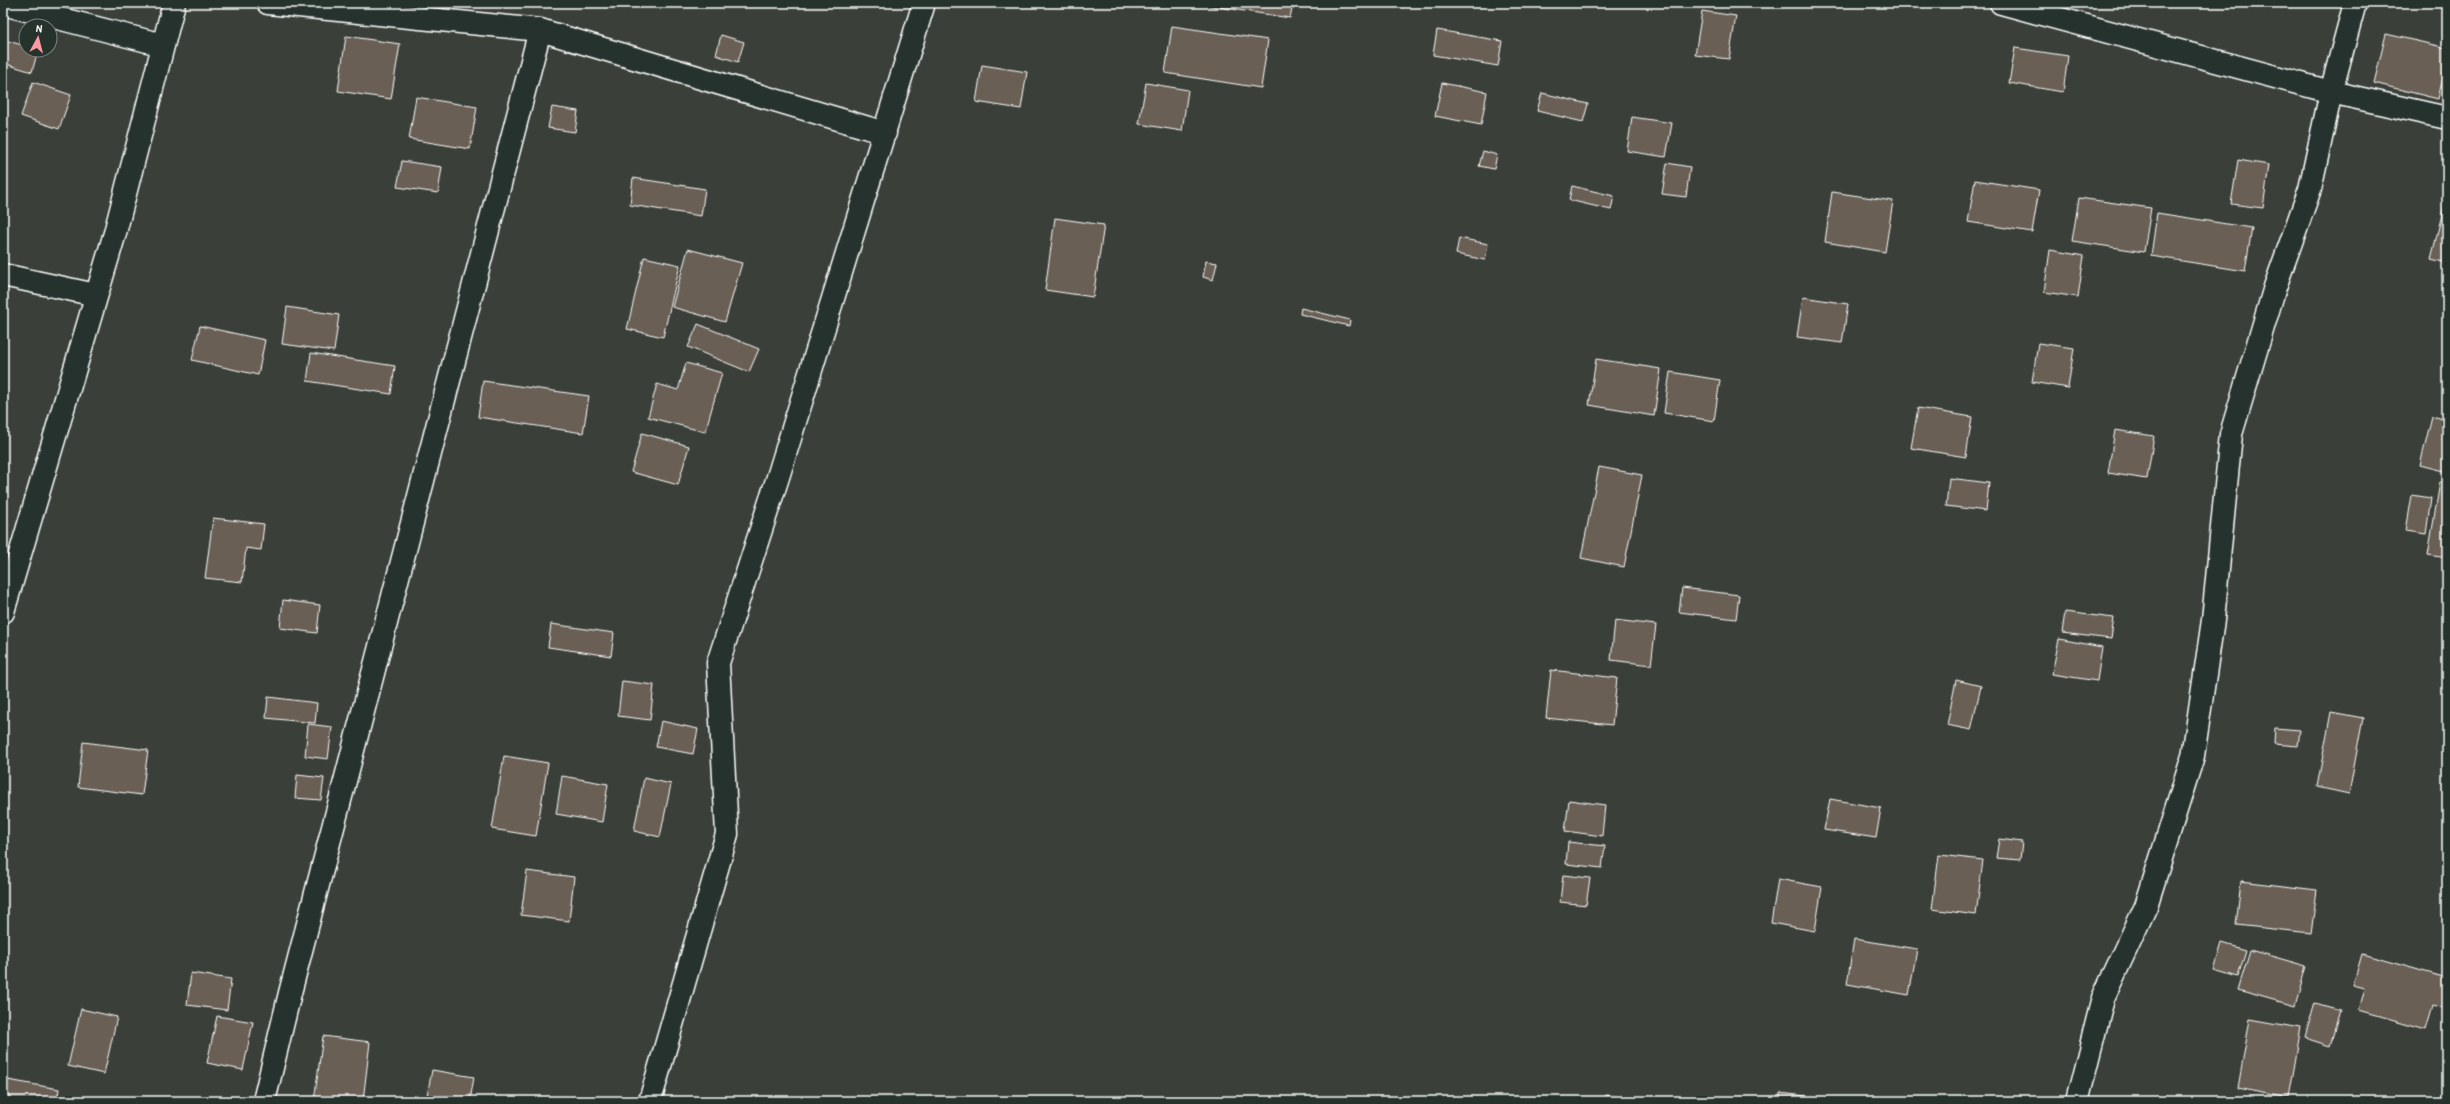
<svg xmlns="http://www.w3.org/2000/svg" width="2450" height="1104" font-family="'Patrick Hand',sans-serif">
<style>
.building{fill:#6a5f55;stroke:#fff}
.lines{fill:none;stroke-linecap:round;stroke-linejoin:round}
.minor-casing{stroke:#fff;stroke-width:25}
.minor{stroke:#26332d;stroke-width:22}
</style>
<rect width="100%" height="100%" fill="#3a4039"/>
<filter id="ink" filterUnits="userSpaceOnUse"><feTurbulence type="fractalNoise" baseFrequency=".025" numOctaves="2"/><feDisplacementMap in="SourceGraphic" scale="8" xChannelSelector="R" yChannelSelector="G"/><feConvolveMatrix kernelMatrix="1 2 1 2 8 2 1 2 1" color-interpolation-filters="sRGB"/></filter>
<g filter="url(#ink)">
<g class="building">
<polygon points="1192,3 1293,3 1290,18"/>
<polygon points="1702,11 1736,16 1729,59 1695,55"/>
<polygon points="1172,26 1268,40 1261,88 1165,73"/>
<polygon points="1437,30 1502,41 1498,66 1433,55"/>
<polygon points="2386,34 2447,48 2447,60 2438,99 2374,83"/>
<polygon points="721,35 744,42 738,62 716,55"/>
<polygon points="346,36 400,44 391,99 338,91"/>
<polygon points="4,40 26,46 26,50 38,50 32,72 3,63"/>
<polygon points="2015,48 2068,56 2063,92 2009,83"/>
<polygon points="982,65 1027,72 1021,109 976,102"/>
<polygon points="33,82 71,95 59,129 21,116"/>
<polygon points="1146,83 1188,90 1182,131 1139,124"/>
<polygon points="1442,83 1487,92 1481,125 1435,116"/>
<polygon points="1542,93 1588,104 1583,122 1537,111"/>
<polygon points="416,97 477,107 470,149 409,139"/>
<polygon points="552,107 578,111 575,132 548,128"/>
<polygon points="1632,117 1672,123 1666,157 1627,151"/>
<polygon points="1483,151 1497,155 1494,169 1479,166"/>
<polygon points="2238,160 2269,165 2263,208 2231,204"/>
<polygon points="402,161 442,167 438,193 397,187"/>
<polygon points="1667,163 1690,167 1686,197 1662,194"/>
<polygon points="633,178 705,189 701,216 630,205"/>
<polygon points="1975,180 2039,190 2032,232 1968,222"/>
<polygon points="1572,186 1614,196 1611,210 1569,200"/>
<polygon points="1832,192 1893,201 1885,252 1825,242"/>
<polygon points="2079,198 2151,208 2144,252 2072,241"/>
<polygon points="2445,202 2447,202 2447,263 2431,259"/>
<polygon points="2157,213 2252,228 2245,271 2151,256"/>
<polygon points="1055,218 1104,225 1093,297 1045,290"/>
<polygon points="1459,238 1488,244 1485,260 1456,254"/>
<polygon points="688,249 742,263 725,322 672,307"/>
<polygon points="2050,250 2084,256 2078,297 2044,292"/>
<polygon points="644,257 680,265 663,337 627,329"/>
<polygon points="1206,261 1217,263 1213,280 1203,277"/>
<polygon points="1803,297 1848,304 1842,343 1797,337"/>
<polygon points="287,307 339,315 334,351 282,344"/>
<polygon points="1301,308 1350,320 1349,326 1300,314"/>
<polygon points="698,324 759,349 749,372 688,347"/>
<polygon points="200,326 265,340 258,375 192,360"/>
<polygon points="2038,343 2074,348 2068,388 2032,382"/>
<polygon points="311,353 395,366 391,394 307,381"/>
<polygon points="1596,359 1661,369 1654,416 1589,405"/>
<polygon points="686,363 722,373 705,432 648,417 657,384 678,390"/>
<polygon points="1670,372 1720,380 1714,421 1664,413"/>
<polygon points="483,381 589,396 583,433 478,417"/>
<polygon points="1918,408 1972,417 1966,457 1911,448"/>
<polygon points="2432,416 2447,420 2447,472 2420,465"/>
<polygon points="2115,430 2154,436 2147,479 2108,473"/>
<polygon points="642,433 689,446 678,485 631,472"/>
<polygon points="1599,467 1642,475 1624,567 1581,558"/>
<polygon points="1949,478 1989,483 1986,511 1946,506"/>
<polygon points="2440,482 2447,483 2447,558 2428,555"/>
<polygon points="2412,495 2431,498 2426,534 2406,531"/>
<polygon points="213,518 264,524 261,550 246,548 242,582 205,578"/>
<polygon points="1682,588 1739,595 1736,619 1679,612"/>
<polygon points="283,600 320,605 317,633 280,628"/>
<polygon points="2065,612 2114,618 2111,639 2062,633"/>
<polygon points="1615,620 1656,625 1651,665 1611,660"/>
<polygon points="551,624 614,633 611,656 548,647"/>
<polygon points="2059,639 2102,647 2097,681 2052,674"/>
<polygon points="1551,670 1617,678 1612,725 1546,718"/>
<polygon points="1956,680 1981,686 1971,730 1947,725"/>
<polygon points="622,681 654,685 650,720 618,716"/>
<polygon points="268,697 317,703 315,723 266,718"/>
<polygon points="2331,712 2363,718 2349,794 2317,787"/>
<polygon points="661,721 698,729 693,754 656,747"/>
<polygon points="308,724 332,727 328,759 305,756"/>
<polygon points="2275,728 2300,730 2298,746 2274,744"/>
<polygon points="83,742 148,750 142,795 78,787"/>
<polygon points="504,756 548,763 536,836 492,829"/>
<polygon points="297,775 324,778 321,800 295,798"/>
<polygon points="562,776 608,784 602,822 556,814"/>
<polygon points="644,778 671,784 660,837 634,831"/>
<polygon points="1830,799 1881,808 1876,838 1824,830"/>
<polygon points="1569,800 1605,805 1602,836 1565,831"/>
<polygon points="1999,839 2022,842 2020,860 1996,858"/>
<polygon points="1568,842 1605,846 1602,868 1566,864"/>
<polygon points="1939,855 1983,860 1976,915 1932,909"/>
<polygon points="527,871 574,877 569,921 521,915"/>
<polygon points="1563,875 1590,878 1586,905 1560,902"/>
<polygon points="1778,879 1822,887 1815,931 1771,923"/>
<polygon points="2241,881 2317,890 2311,933 2236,925"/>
<polygon points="1854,939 1917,949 1909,995 1847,984"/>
<polygon points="2222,943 2246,950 2238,977 2214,970"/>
<polygon points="2250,950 2306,966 2295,1006 2238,990"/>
<polygon points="2362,954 2447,978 2447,995 2444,1008 2433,1005 2426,1029 2359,1010 2365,988 2353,985"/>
<polygon points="191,973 231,979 227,1010 187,1005"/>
<polygon points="2315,1003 2340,1010 2330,1046 2305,1038"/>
<polygon points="81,1009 117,1017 104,1074 68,1066"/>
<polygon points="217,1016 253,1022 243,1070 207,1063"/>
<polygon points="2250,1019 2301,1028 2289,1098 2238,1088"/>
<polygon points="323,1036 370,1042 363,1101 314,1101"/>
<polygon points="432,1070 474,1077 470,1101 426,1101"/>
<polygon points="8,1080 59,1089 57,1101 5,1101"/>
<polygon points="1780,1093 1849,1101 1780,1101"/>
<polygon points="1606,1095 1644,1100 1644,1101 1605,1101"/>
</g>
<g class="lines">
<defs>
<g id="minor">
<polyline points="268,3 540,30 885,133"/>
<polyline points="2001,3 2331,92 2447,118"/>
<polyline points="3,4 163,45"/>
<polyline points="3,275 96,295"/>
<polyline points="3,612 115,233 174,3"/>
<polyline points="264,1101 290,993 540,30"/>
<polyline points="650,1101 727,834 718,663 778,477 924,3"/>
<polyline points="2077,1101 2103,998 2146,906 2193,756 2213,620 2231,434 2275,287 2310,189 2331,92 2355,3"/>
</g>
</defs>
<use href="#minor" class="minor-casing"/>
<use href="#minor" class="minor"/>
</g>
</g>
<rect width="2450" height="1104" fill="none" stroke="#26332d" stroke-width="16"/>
<rect x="8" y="8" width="2434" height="1088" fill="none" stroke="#fff" stroke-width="1.5" filter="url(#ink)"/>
<g transform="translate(38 38) rotate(7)"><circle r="19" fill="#26332d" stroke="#7d8581"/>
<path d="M0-3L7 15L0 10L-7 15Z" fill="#ff9aa2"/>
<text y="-6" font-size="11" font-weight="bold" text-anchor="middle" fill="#ffffff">N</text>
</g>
</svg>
